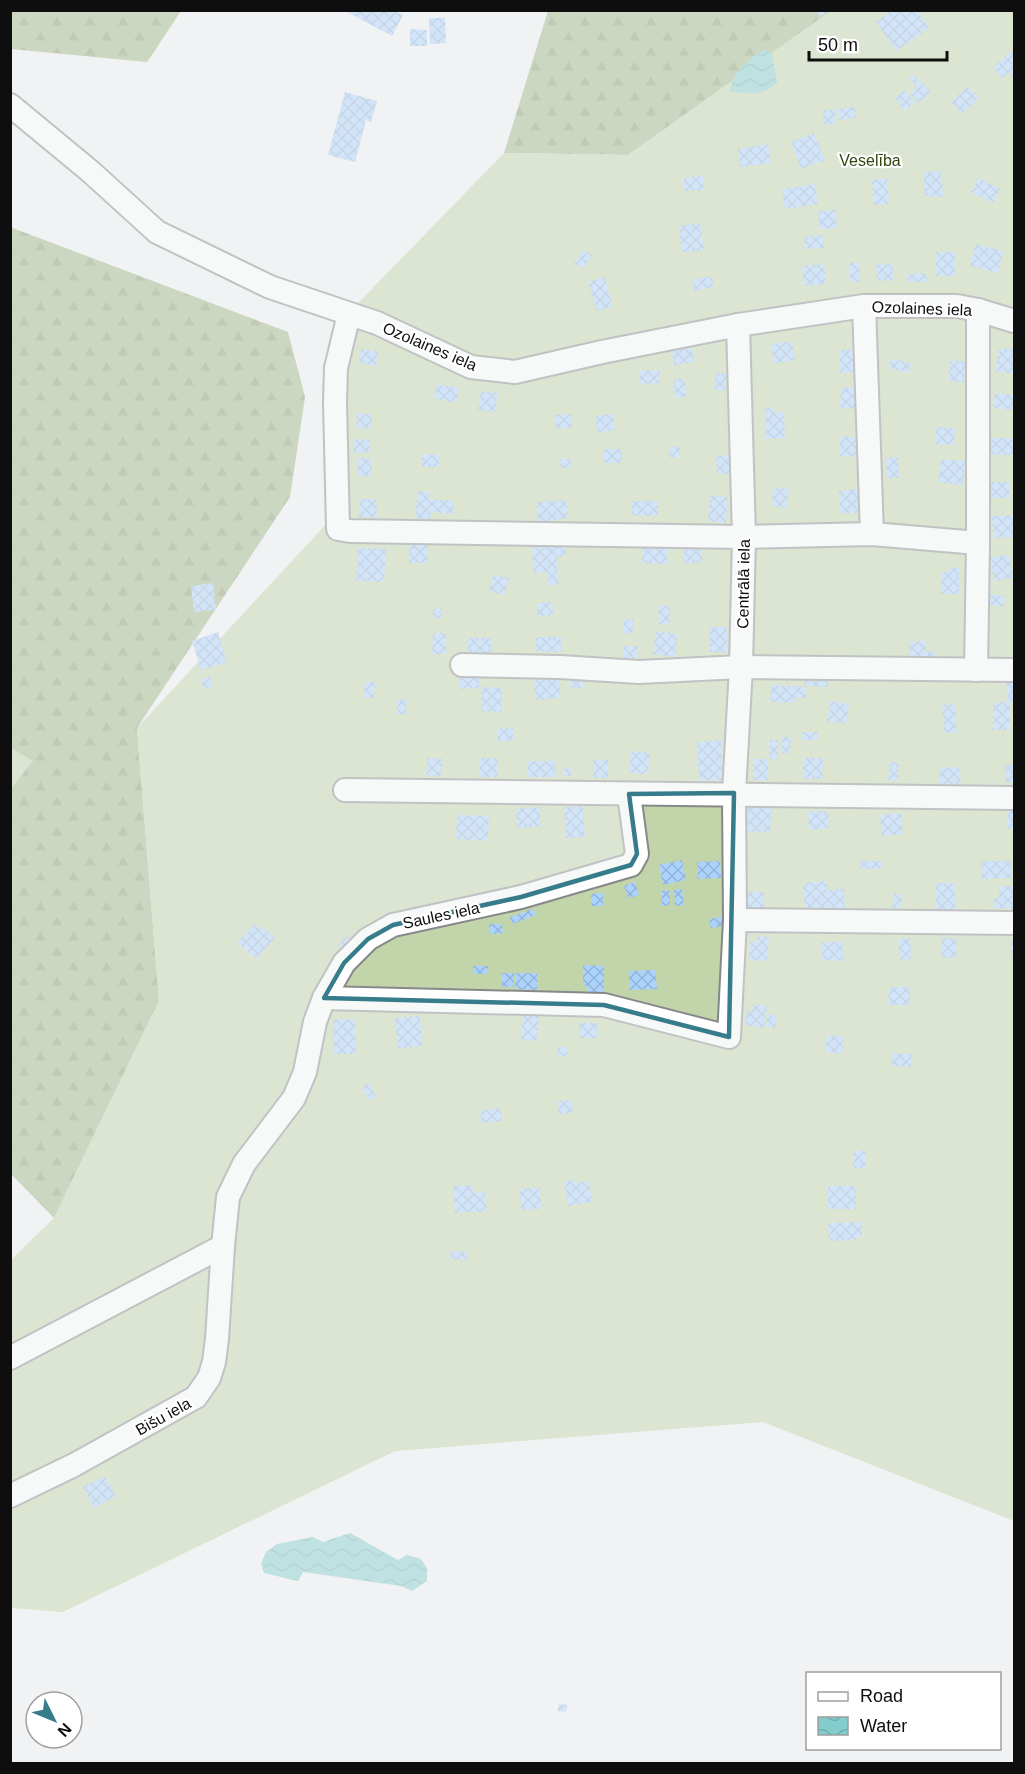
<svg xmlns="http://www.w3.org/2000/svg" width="1025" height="1774" font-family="Helvetica,sans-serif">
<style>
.forest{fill:url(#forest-firs)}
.garden{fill:#c1d4aa}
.water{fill:url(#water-waves)}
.building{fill:url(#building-cross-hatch)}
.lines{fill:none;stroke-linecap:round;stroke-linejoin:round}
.minor-casing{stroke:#878889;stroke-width:26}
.minor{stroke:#fff;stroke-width:22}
.marked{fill:none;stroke:#377c8a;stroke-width:4.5;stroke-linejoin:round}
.labels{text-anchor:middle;stroke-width:4.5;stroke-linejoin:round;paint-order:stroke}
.park-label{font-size:16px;fill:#31460f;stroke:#fff}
.street-label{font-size:16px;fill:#0e0e0f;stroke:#fff}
</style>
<defs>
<pattern id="forest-firs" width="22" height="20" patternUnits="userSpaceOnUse" patternTransform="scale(1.5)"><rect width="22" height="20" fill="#9eb583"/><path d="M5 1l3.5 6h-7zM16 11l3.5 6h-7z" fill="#879a70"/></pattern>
<pattern id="water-waves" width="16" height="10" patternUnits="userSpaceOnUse" patternTransform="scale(1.5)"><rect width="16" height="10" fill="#83cdce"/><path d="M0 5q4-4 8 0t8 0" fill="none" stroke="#70afb0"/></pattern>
<pattern id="building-cross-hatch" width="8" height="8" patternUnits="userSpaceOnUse" patternTransform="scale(1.5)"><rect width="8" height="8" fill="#acd3fe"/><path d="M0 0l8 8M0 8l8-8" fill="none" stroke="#93b4d8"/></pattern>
</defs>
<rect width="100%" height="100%" fill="#f1f2f3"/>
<g class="forest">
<polygon points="10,11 11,10 181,11 147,62 11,49"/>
<polygon points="548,11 831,11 628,155 504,153"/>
<polygon points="10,227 288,332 305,397 290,497 137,728 159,1001 54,1218 10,1173"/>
</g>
<g class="garden">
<polygon points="831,11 1014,11 1014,1521 763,1422 395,1451 63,1612 11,1608 11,1260 54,1218 159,1001 137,728 330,520 322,387 331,331 504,153 628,155"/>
<polygon points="11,748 33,761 11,789"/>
</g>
<g class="water">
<path d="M764,49l8,5 5,28c-10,14 -32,12 -47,9 3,-21 18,-30 34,-42z"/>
<polygon points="350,1533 398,1560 407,1555 421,1559 427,1568 427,1581 412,1591 401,1586 303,1572 298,1581 264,1573 261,1563 266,1552 277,1544 313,1537 323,1542"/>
</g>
<g class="building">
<polygon points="348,10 393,10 403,15 392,36 347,12"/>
<polygon points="815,10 828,10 820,17"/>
<polygon points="892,10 917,10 929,28 896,51 876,22"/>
<polygon points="429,18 445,18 446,43 430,44"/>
<polygon points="410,29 427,30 427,46 410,46"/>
<polygon points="1014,50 1014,79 1009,72 1002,78 993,67"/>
<polygon points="912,74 931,91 920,103 910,94 917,86 909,78"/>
<polygon points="968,86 979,98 962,114 951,102"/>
<polygon points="905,90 915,102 905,111 895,98"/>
<polygon points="345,92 377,101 371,122 366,120 355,162 328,155"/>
<polygon points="855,107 856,118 839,120 838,109"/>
<polygon points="835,109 836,124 824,125 823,110"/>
<polygon points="814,133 825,160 801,169 791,142"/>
<polygon points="768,144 771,163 740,167 738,149"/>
<polygon points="941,171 943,197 925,196 923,172"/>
<polygon points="703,176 703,190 684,191 684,178"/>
<polygon points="887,178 889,204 874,205 872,180"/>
<polygon points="978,178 1000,189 993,203 971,192"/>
<polygon points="815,184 818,204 785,209 782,189"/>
<polygon points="836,210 837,228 819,229 818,211"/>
<polygon points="700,223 704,250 682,252 679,226"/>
<polygon points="823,235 824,248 805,249 804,237"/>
<polygon points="975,244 1003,251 998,273 970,266"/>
<polygon points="583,250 592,255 583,269 574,263"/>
<rect x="936" y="252" width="19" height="24"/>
<rect x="850" y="263" width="10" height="19"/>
<polygon points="824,264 826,284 804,286 802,266"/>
<polygon points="893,264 894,280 877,281 876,265"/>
<polygon points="926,273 927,282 908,282 908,274"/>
<polygon points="712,276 714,287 694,291 692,280"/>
<polygon points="604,277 613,306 597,311 588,282"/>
<polygon points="792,341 795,360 774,364 771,344"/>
<polygon points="692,348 694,362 674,365 672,351"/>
<polygon points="999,348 1012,350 1012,348 1014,348 1014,374 995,371"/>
<polygon points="361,349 378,352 376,366 359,363"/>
<polygon points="858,349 859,372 840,373 839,350"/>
<polygon points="891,359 911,363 909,373 889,368"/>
<polygon points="950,360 966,362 964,382 948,381"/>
<polygon points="659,370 660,383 640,384 639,371"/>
<polygon points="716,373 727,374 725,391 714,389"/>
<polygon points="684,378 687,396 675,398 673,380"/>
<polygon points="437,384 459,388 456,403 434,398"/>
<polygon points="842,387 858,389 856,409 839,407"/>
<polygon points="481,391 498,393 495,412 478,410"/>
<polygon points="995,393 1014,395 1014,410 993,408"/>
<polygon points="765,408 773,408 773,413 784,412 785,438 766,439"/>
<polygon points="357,413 372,414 371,429 356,428"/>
<polygon points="571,414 572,428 556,429 555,415"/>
<polygon points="613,414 615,430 597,433 595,416"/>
<polygon points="936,427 955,428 954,445 935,444"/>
<polygon points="840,436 859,438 858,457 839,456"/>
<rect x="985" y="438" width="28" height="17"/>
<polygon points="354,439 370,440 369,453 353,452"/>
<polygon points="670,446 680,447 679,458 669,457"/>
<rect x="604" y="449" width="18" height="14"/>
<polygon points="422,454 439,455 439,467 422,467"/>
<polygon points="730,455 731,473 717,474 716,456"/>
<polygon points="898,457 899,478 887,478 886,458"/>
<polygon points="358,458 372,459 371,477 357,476"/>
<polygon points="560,459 571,459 571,468 561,468"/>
<polygon points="941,459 966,461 963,485 938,482"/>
<rect x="988" y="482" width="21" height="16"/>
<polygon points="773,488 789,489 787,508 772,506"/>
<polygon points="858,489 859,513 840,513 839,491"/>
<polygon points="418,491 430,492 429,499 454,501 453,514 431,512 430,519 415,518"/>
<polygon points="710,496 728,497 726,523 708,521"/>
<polygon points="359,499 376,499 377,517 359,517"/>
<polygon points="566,500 568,518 538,523 537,502"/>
<polygon points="632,501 658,501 658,516 632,515"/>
<polygon points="1014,515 1014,537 994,538 992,516"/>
<polygon points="566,543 566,556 557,557 558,585 548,585 548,572 533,573 532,544"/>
<rect x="409" y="544" width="19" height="19"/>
<polygon points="684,547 702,548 702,563 684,563"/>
<polygon points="358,548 386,549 384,582 356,581"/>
<polygon points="643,548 667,549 667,564 642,563"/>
<polygon points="1009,555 1013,578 994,581 990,557"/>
<polygon points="949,568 959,568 959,594 941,594 941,572 949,572"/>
<polygon points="493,575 509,578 505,595 489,591"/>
<polygon points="213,583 216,610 194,612 191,586"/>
<polygon points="988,594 1005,596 1004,607 987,605"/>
<polygon points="552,602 553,615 537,616 537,603"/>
<polygon points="658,606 670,606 670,624 659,624"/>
<polygon points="433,609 442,609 442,619 433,618"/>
<polygon points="624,619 634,620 633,633 623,633"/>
<rect x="710" y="627" width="17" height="25"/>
<polygon points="656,631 677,634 675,657 653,654"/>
<polygon points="218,632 227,662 201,670 192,641"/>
<polygon points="433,633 446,633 446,654 432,654"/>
<polygon points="536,637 561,637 561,652 536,651"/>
<polygon points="468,638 491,638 491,658 468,657"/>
<polygon points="925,641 926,652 935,651 936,660 911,661 909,642"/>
<rect x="624" y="646" width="13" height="12"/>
<polygon points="559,674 560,698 535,700 534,675"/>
<polygon points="479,675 479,688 460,689 460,676"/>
<polygon points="805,675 828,676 828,687 805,686"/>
<polygon points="210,676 213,686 204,689 201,680"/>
<polygon points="582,678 583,688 571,689 570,679"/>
<polygon points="1006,680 1014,680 1014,701 1010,702 1010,730 993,730 993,703 1008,702"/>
<polygon points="365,682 375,682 374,698 364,698"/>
<polygon points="771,685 806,687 806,698 795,698 795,703 770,702"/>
<polygon points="482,687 502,688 501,712 481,711"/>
<polygon points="398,699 407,700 406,715 396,714"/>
<polygon points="830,701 849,704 846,724 827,721"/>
<polygon points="955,704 957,732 944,733 942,705"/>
<polygon points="513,728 513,741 498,741 498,729"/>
<rect x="802" y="732" width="16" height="8"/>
<polygon points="782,737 791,737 790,753 781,753"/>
<polygon points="721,740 723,780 699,781 697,742"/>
<rect x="770" y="740" width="8" height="19"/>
<polygon points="631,751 650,753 648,774 629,773"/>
<polygon points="428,758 443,759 441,776 426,775"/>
<polygon points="480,758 498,758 497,777 480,777"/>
<polygon points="803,758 823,758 822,779 803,779"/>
<polygon points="753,759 768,759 768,781 753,780"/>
<rect x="594" y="760" width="14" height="18"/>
<rect x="528" y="761" width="27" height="16"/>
<polygon points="890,762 899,763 897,781 888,780"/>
<rect x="1005" y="765" width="9" height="17"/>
<polygon points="959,767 961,783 940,785 939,768"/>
<polygon points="571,768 571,776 563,776 563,769"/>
<polygon points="583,806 585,837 566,838 564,807"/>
<polygon points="539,807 541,826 517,828 516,809"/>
<polygon points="748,807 772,808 770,833 746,831"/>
<rect x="1008" y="809" width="6" height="20"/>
<polygon points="828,811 829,828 809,830 808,812"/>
<polygon points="901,813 903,834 882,836 880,815"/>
<polygon points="457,815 489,816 488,841 456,839"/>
<polygon points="682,860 686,880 663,885 659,865"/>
<polygon points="720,861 721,878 698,879 697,862"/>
<rect x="860" y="861" width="21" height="8"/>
<polygon points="981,861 1011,861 1011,878 981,879"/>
<polygon points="827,881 827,890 844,889 845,908 805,910 803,883"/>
<polygon points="635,882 639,895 628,898 624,886"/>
<polygon points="936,883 955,883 955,914 935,914"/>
<polygon points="999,886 1014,886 1014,909 993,908 993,898 999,898"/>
<polygon points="682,889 684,905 675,906 674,890"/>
<polygon points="669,890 670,905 662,906 661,891"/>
<polygon points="746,892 764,892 764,909 745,908"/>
<polygon points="603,893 603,906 592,906 591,894"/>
<polygon points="894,893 902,895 900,909 892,908"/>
<polygon points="533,909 536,915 512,924 510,917"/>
<polygon points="721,917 723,926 711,928 709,919"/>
<polygon points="254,924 261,930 263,927 275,938 256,959 237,942"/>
<polygon points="489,924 502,924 503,933 490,934"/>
<polygon points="347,936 351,939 342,950 338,946"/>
<polygon points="757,936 769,937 767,961 749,960 750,942 757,942"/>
<polygon points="910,938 912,959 900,960 898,939"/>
<polygon points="942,938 957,939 956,958 941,957"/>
<rect x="1011" y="940" width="3" height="18"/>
<polygon points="822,942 843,942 843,961 822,960"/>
<polygon points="583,965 604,966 604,994 587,994 587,986 583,986"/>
<rect x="473" y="966" width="15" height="8"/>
<polygon points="655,970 657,989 630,990 629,971"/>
<rect x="502" y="973" width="12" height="14"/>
<polygon points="516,973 537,973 537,990 515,989"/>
<polygon points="889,987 910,987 910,1005 888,1005"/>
<polygon points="753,1004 767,1006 764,1028 745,1025 747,1011 752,1012"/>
<polygon points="768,1014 777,1016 775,1028 766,1026"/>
<polygon points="523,1015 539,1016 537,1041 521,1039"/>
<polygon points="420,1016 422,1046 398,1048 395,1018"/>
<polygon points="355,1019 356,1054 334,1054 333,1020"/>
<rect x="579" y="1023" width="18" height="15"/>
<polygon points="827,1035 844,1036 842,1054 825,1052"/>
<polygon points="557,1047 567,1047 568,1056 558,1057"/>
<polygon points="892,1053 912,1054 911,1067 891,1066"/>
<polygon points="369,1083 376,1097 369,1100 362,1087"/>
<polygon points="572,1100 573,1113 559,1114 558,1101"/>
<polygon points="500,1108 502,1121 482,1123 480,1111"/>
<polygon points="853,1151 866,1151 865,1168 853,1168"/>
<polygon points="574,1180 575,1183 589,1181 592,1202 568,1206 564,1182"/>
<polygon points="472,1185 473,1193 485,1192 487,1211 455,1213 453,1186"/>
<rect x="828" y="1186" width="28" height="23"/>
<polygon points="540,1188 541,1209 521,1210 520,1189"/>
<polygon points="862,1222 862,1237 855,1237 856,1240 829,1241 828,1223"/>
<polygon points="451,1251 467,1252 467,1260 450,1259"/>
<polygon points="105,1476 116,1496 94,1508 83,1487"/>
<polygon points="559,1704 567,1705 566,1712 558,1711"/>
</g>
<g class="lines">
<defs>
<g id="minor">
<polyline points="10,105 91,172 157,232 270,287 377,323 471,367 515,372 602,352 738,325 864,306 957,306 978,310 1014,321"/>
<polyline points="864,306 872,534"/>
<polyline points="349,314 336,368 335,402 338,529 350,531 744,537 872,534 978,543"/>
<polyline points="462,665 560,667 639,672 741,667 1014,670"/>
<polyline points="976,670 978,543 978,310"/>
<polyline points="345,790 1014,798"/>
<polyline points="735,920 1014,923"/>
<polyline points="324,998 604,1005 729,1037 735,920 734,793 741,667 744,537 738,325"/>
<polyline points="10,1358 223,1246"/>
<polyline points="10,1496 74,1465 196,1397 209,1378 214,1362 217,1339 223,1246 228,1197 244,1164 294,1098 305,1072 315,1022 324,998 344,963 368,939 393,925 521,897 631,865 637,854 629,794"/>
</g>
</defs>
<use href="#minor" class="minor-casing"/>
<use href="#minor" class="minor"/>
</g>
<path d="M0 0H1025V1774H0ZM734,793l-5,244 -125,-32 -280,-7 20,-35 24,-24 25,-14 128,-28 110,-32 6,-11 -8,-60z" fill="#f1f2f3" fill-opacity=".55" fill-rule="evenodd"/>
<path class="marked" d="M734,793l-5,244 -125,-32 -280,-7 20,-35 24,-24 25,-14 128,-28 110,-32 6,-11 -8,-60z"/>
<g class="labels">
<g class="park-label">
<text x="870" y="166">Veselība</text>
</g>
<g class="street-label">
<text transform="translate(922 308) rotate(2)" y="6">Ozolaines iela</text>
<text transform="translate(430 346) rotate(23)" y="6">Ozolaines iela</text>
<text transform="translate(743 584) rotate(-89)" y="6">Centrālā iela</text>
<text transform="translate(441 915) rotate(-12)" y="6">Saules iela</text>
<text transform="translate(163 1416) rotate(-29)" y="6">Bišu iela</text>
</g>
</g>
<rect width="1025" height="1774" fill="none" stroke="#0e0e0f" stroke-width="24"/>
<rect x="806" y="1672" width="195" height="78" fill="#ffffff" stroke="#9f9f9f" stroke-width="1.5"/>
<rect x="818" y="1692" width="30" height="9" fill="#ffffff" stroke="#9f9f9f" stroke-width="1.5"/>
<text x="860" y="1702" font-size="18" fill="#0e0e0f">Road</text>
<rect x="818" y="1717" width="30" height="18" fill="url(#water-waves)" stroke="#9f9f9f" stroke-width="1.5"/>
<text x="860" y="1732" font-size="18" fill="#0e0e0f">Water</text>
<g transform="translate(54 1720) rotate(133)"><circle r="28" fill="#ffffff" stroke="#9f9f9f" stroke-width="1.5"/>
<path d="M0-4.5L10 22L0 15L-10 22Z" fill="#377c8a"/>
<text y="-9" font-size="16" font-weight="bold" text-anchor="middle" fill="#0e0e0f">N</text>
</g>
<path d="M809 51v9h138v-9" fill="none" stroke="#0e0e0f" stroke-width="3"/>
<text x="818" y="51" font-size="18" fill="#0e0e0f" stroke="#ffffff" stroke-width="4.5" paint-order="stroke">50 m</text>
</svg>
